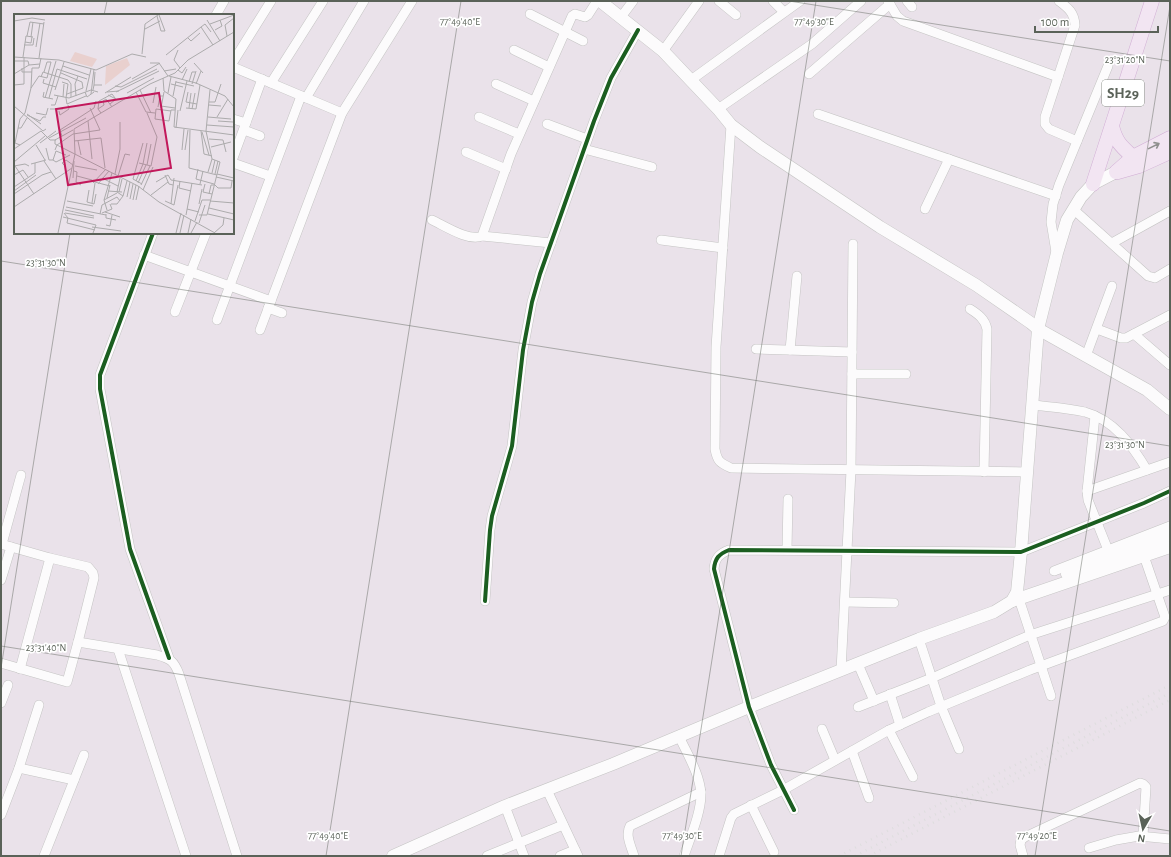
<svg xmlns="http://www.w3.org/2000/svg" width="1171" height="857" font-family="'Alegreya Sans',sans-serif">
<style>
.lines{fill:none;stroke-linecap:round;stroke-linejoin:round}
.street-casing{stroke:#c4c4c3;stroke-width:10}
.secondary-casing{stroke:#c4c4c3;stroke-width:13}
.primary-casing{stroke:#d1add5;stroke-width:15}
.street{stroke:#fcfbfc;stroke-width:9}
.secondary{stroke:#fcfbfc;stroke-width:12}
.primary{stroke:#f2e5f2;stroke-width:14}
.rail{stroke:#deddde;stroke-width:2.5;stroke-dasharray:1 5;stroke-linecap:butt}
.cycleway-casing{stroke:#fff;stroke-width:6}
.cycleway{stroke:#1b5e20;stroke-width:4}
.oneway{stroke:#8f908e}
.ticks{fill:none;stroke:#5a6258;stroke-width:1;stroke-opacity:0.45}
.labels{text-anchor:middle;stroke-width:3.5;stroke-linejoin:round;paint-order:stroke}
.shield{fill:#fff;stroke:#8c918a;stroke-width:1}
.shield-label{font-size:15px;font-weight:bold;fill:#5a6258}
.inset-road{fill:none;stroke:#acabac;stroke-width:1}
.view{fill:#c2185b;fill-opacity:0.15;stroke:#c2185b;stroke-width:2}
.inset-edge{fill:none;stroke:#5a6258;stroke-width:2}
.ticks-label{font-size:10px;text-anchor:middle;fill:#5a6258;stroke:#fff;stroke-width:3.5;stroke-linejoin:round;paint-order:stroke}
</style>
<rect width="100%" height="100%" fill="#eae2ea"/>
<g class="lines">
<defs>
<g id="street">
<polyline points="719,1 736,15"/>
<polyline points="773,1 784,12"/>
<polyline points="888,1 897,16 903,21 1058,77"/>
<polyline points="907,1 912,7"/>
<path d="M1059,1c9,7 15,11 16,24l-30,92v7l4,5 28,12"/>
<polyline points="530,14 583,41"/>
<polyline points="216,15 224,1"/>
<polyline points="621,17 633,1"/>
<polyline points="514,50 549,67"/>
<polyline points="663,51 699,1"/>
<polyline points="233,62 271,1"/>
<polyline points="233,67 342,113"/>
<polyline points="809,74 890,4"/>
<polyline points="691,80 800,1"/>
<polyline points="271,83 323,1"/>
<polyline points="496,84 534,101"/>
<polyline points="306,98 364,1"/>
<polyline points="718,109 812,44 861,1"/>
<polyline points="818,114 1056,196"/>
<polyline points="479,117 519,134"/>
<polyline points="233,119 246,123"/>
<polyline points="547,124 587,139"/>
<path d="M731,125l-15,222 -1,102c2,12 5,14 16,19l297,4"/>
<polyline points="244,130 260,136"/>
<polyline points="584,149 652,167"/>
<polyline points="466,152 506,169"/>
<polyline points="233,158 262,79"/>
<polyline points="233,163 270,176"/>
<polyline points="925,209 949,159"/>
<polyline points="1073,209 1148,276 1155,278 1170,269"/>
<path d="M432,220c13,6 37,22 50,16l29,-82 61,-138 3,-2 10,3 3,-2 9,-14"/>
<polyline points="153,233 100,375 100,389 130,549 169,658"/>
<polyline points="482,236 551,243"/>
<polyline points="661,240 723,248"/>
<polyline points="1112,243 1170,211"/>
<polyline points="1056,252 1051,222 1053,204 1059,185 1108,66"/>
<polyline points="144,255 271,301"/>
<polyline points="268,308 282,313"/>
<path d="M970,309c8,5 15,10 17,20l-3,143"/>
<polyline points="175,312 206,233"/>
<polyline points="217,320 301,96"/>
<polyline points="1097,329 1121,338 1126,338 1170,315"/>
<polyline points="260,330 342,113 412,1"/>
<polyline points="1134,334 1170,365"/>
<polyline points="756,349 852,352"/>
<polyline points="790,350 797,276"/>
<polyline points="1086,356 1112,286"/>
<polyline points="852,374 906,374"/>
<path d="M1033,405c17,2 35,3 52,7 29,8 47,33 62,58"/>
<polyline points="1095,416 1087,491 1088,500 1108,550"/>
<polyline points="1087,491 1170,462"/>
<polyline points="1,544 50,558 88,567 93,573 94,578 78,642 67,682 1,663"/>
<polyline points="2,544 21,475"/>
<polyline points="787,550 788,499"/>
<polyline points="1054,571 1170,526"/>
<polyline points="1,580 11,547"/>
<polyline points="1019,599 1051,696"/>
<polyline points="485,601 490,530 492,516 512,446 523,350 532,302 540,274 594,121 611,78 638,30"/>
<polyline points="845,602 894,603"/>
<polyline points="919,639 941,706 959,749"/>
<path d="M78,642l79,13c14,4 17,6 22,19l58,182"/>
<polyline points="118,649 186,856"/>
<polyline points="858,664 874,701"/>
<polyline points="20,669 50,558"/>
<polyline points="841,671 851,470 853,244"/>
<polyline points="890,694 900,725"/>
<polyline points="1,703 8,685"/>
<polyline points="858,707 932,678 1030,635 1170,590"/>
<polyline points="822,729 835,760"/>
<polyline points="889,730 913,777"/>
<path d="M679,736c8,18 21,38 22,58 0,19 -11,44 -17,62"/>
<polyline points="852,751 869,798"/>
<polyline points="19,768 74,780"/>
<polyline points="547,790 578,856"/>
<polyline points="751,805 774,852"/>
<polyline points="505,806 524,856"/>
<path d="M794,810l-23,-45 -22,-58 -35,-138c1,-11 5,-15 15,-19l292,2 123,-49 26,-12"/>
<polyline points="1,815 19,768 39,705"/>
<polyline points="1089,848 1116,840 1139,836 1170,839"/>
<polyline points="44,856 84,755"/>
<polyline points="487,856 563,825"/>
<polyline points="560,856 575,850"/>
<path d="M634,856c-3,-10 -9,-21 -4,-30l71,-34"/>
<polyline points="719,856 731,818 734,814 783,790 889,730 928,712 1030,670 1163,621 1165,617 1144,556"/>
<polyline points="1023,856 1020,845 1021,840 1025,837 1140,783 1143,784 1146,787 1143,836"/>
</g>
<g id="secondary">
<polyline points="600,1 663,51 718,109 731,125 760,147 880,227 976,285 1031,323 1038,329 1147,390 1170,409"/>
<polyline points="1067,574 1170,535"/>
<polyline points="1012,601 1170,547"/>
<polyline points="393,856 505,806 613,764 749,707 919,639 994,612 1012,601 1017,592 1021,552 1038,329 1057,253 1067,220 1081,197 1093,184 1116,172"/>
</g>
<g id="primary">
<path d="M1112,126c4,16 9,20 21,31"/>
<polyline points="1116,172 1133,157 1170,138"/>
<polyline points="1118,172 1139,166 1170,152"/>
<polyline points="1093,184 1152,1"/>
</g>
</defs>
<use href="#street" class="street-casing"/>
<use href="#secondary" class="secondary-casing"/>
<use href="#primary" class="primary-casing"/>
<use href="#street" class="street"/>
<use href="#secondary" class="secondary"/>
<use href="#primary" class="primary"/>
<g class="rail">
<polyline points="839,856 1170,685"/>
<polyline points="855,856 1170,693"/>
<polyline points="869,856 1170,700"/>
</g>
<defs>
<g id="cycleway">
<polyline points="153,233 100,375 100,389 130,549 169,658"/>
<polyline points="485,601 490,530 492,516 512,446 523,350 532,302 540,274 594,121 611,78 638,30"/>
<path d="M794,810l-23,-45 -22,-58 -35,-138c1,-11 5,-15 15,-19l292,2 123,-49 26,-12"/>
</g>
</defs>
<use href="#cycleway" class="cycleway-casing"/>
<use href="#cycleway" class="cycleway"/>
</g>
<defs><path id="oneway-shaft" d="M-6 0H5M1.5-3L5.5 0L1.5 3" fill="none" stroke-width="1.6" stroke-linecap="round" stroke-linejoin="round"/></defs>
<use class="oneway" href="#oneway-shaft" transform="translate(1154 146) rotate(-26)"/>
<path class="ticks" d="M789,1l381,60M104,15l3,-14M1,261l1169,185M1,646l1169,185M1,668l69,-435M326,856l135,-855M681,856l135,-855M1035,856l135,-850"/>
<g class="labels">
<rect class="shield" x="1102" y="80" width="42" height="26" rx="3"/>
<g class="shield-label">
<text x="1123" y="98">SH29</text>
</g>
</g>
<g transform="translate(14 14)">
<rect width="220" height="220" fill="#eae2ea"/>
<path d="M61,38l22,7 -5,8 -22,-6zM113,44l3,7 -25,20 1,-19z" fill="#e9d0ce"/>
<path class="inset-road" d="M143,2l4,15h4l-6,-16M193,6l13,21M0,7l18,-3 13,2M196,10l24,-9M187,13l4,-3 6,8M131,15l15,-8M201,16l7,-4 -2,-6M13,22l3,-14 14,2M213,22l-2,-11 9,-7M17,23l2,-15M174,24l3,3 9,-8M11,28l6,1 1,-6M10,31h9l1,-7M22,33l4,-24M164,36l-4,10 6,8M128,40l3,-30 13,-9M152,41l35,-28 12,18M0,43l45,3 37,10 36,-16 14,3M9,43l3,-21 7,1M25,44l5,-36M0,47h14l1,4M136,49h9l9,13M180,49l9,10M49,52l26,9M8,54v4h10M164,56l4,3 4,-6M150,57l12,-2M47,59l21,9 1,6M0,60l15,-9 11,-1M155,62l27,7 29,13 9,11M27,63l2,-5 25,8 3,4v13M149,64l1,13 12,8 -2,28 60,8M30,65l-1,4 13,4M118,65l28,-16M168,66l5,-11M48,68l6,2 -2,14M162,68l18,4M175,68l3,-10h3M157,70l12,3M178,70l4,-13M182,70l5,-13M0,71l10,-1v-27M80,71l1,-13M101,72l6,1 36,-18M17,74l8,-12 8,2 4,-16h-4l-3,10M41,76l9,-28M79,76l1,-5h8M126,76l11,23M72,77l5,-22M30,78l-1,5 10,2M71,78l2,5 7,-5M93,78l12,-1M102,78l43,-21M122,78l10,20 9,1M174,78l-2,10 11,2M91,79l26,-16M113,79l27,-15M154,79l3,-16M53,80l16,-6M77,80l3,-25M40,81l15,3 22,-8 7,2M94,81l8,4 -6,5M62,82l-1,-12 3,-8M159,82l3,-15M49,83l1,-13M31,84l11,-37M35,84l8,-29 30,10M52,84l1,6 19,-8M195,88h6l6,-18M139,89l3,-16M37,91h4l3,-9M195,91l12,1M0,92l29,25 3,-2M147,92l14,2M144,93l2,-11h3M147,94l3,-16M172,94l10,1 4,-24M175,94l2,-15M36,95h13M84,95l6,-4 -1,-4 3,-2 6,8M178,95l3,-16M45,97l1,4 9,-6 -1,-4M157,97l-15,-2 -1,10 14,2 2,-11h4M166,97l7,-30M22,99l10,2 2,-7M87,99l-3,-4 1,-8 13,-7 3,4M13,100l14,10M13,101l13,6 3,-4h3M194,103l23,2M203,103l11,-18M74,107l4,38M204,107l15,1M193,111l27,2M4,114h3l6,-10M162,114l2,-18M59,116l-18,10v4l83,42 21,16 56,31M176,116l-1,38 28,7M187,117l3,23 8,2M188,118l7,23M48,122l-2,-6 34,-22 2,-7M35,124l37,-20M195,125l14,1 3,12M60,127l27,-3 4,30M64,127l3,14M26,129l16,-12M6,131l-5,-2 5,-24 5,-6 6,-25 1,-20h7l2,-10M22,131l9,15M197,133l20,-5M32,134l3,12h4l3,-9 10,4M0,135l27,-18 9,9h6M41,136l2,-5 16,-11 27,-4 -10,-22M168,136l2,-21M171,136l3,-20M39,146l3,2 14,-7M30,147l12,18M0,148l31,-26M125,149l12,3 6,-29 -10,-24M17,150l15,-4M129,150l4,-21M50,151l-2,-2 4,-3 7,5M133,151l4,-21M0,152l11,-2 4,2M1,152l19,28M61,152l22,4M184,155l-2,10 18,5M60,157l3,1 -1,10 5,3M194,158l4,-13M198,159l3,-13M101,160l5,-25v-27M201,160l3,-13M203,160l17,4M0,161l9,-5 5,7M151,161l4,9 4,1M63,162l15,4M104,162l7,-22 5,1M202,163l18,4M59,164l1,-17M88,164l16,8M106,164l-3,14 6,4M77,167l19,5M122,167l7,-17M166,167l-1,7 12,3M142,168l12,-7 3,5 31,5M79,169l13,-14M124,169l8,-18M84,170l11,-13M128,170l-9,-5 10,-36M186,170l3,-13M191,170l-2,8 9,2M127,171l9,-19M201,171l3,3h13l1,-7M0,173l21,-14v-10M75,176l-2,12 7,2 2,-10M129,176l10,-23M0,177l22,-16M94,177l14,1M105,178l3,-13M0,180l28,-19 9,-3M195,180l2,-9h3M137,181l17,-13M113,183l3,-15M93,184l3,-13M116,185l3,-15M90,186l8,-27M119,186l3,-15M122,186l3,-14M53,187l26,5M151,187l9,4 4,-20M196,187l24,2M78,189l3,-20M97,190h6l6,-8 4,-15M157,190l3,-26M185,190l3,-15M0,193l58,-39 3,-14 -1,-25 76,-45 25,-11 13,-13 46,-28M52,193l40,8M195,194l25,6M173,195l12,3M51,196l29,6M93,196l-3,-10 13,-7M91,198l15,5M50,199l4,5 -1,5 28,7M51,199l29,5M88,199l10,-4 -2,-5M86,200l2,-9 15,-8 3,4M92,200v4l10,2M194,200l26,6M172,201l6,-32M185,201h8l13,-53 -8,-3 -6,-28 4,-41M49,203l33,8 -3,8M181,207l7,-21h8M185,209l6,-18M92,211l4,1 2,-11M78,213l29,4M44,219l14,-65M162,219l5,-20M166,219l4,-18M174,219l3,-14M177,219l6,-11M200,219l9,-8 1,-7"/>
<path class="view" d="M145,79l12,75 -103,17 -12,-76z"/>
<rect width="220" height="220" class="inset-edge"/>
</g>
<g class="ticks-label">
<text x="460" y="25">77°49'40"E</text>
<text x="814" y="25">77°49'30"E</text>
<text x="1125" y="63">23°31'20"N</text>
<text x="46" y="266">23°31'30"N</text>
<text x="1125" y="448">23°31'30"N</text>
<text x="46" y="651">23°31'40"N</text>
<text x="328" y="839">77°49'40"E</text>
<text x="682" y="839">77°49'30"E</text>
<text x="1037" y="839">77°49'20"E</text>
</g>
<rect width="1171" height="857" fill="none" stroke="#5a6258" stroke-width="4"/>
<g transform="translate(1143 829) rotate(189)" stroke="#ffffff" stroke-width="3" paint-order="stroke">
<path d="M0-3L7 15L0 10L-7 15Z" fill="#5a6258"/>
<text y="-6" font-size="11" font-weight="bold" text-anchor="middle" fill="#5a6258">N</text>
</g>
<path d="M1035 26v6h123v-6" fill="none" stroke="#5a6258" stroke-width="2"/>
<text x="1041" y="26" font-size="12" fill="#5a6258" stroke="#ffffff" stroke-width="3" paint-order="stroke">100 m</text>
</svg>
